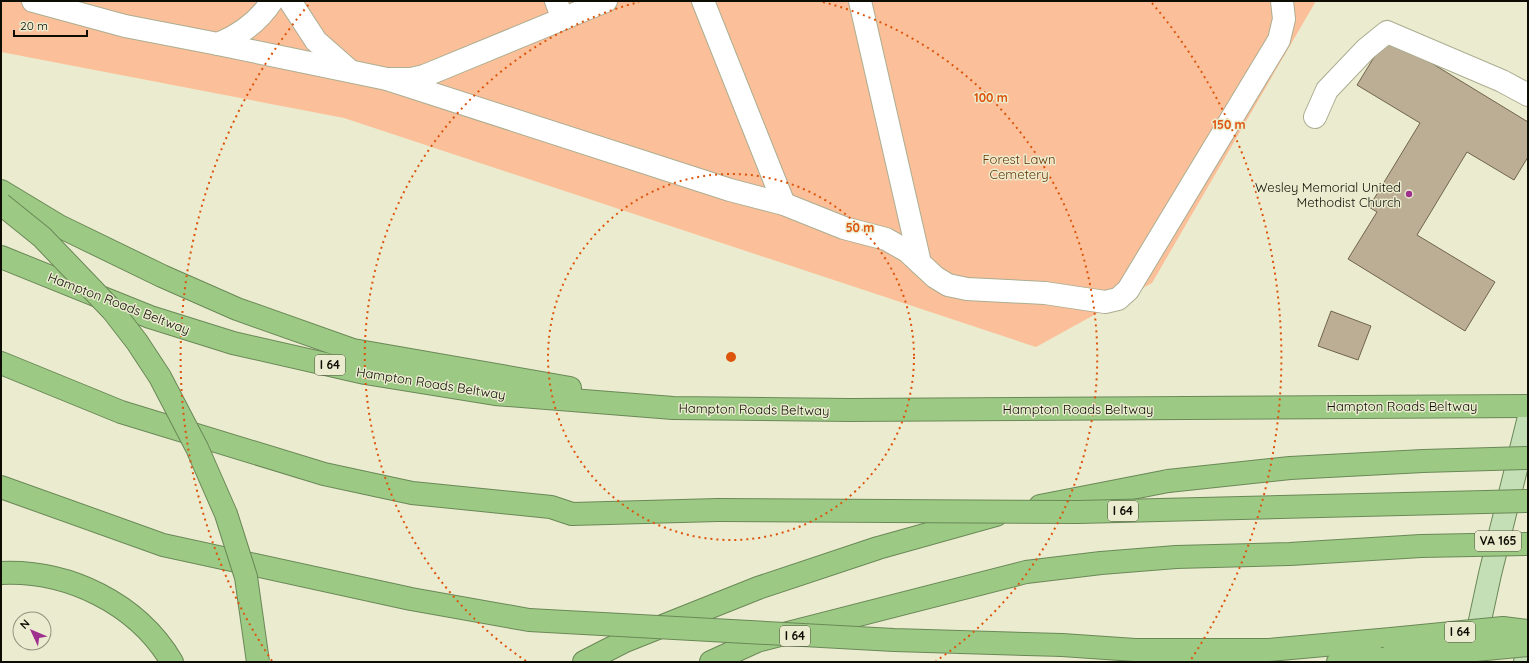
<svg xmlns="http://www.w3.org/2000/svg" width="1529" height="663" font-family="Quicksand,sans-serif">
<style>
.green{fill:#fbc099}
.building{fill:#bcae95;stroke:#70644d}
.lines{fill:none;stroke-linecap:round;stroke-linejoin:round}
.minor-casing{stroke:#acad91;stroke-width:24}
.major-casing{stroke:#6a8857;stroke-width:24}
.highway-casing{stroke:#6a8857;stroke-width:24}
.minor{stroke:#fff;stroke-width:22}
.major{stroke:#c4dfb5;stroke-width:22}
.highway{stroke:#9cca84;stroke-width:22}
.highway-bridge-casing{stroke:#6a8857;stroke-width:24;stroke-linecap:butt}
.highway-bridge{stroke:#9cca84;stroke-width:22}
.ring{fill:none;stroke:#dd550c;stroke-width:2;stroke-dasharray:2 4}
.poi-dot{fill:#9f308e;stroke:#ebeccf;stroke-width:1.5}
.labels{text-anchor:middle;stroke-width:3;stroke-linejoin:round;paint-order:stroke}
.shield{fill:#ebeccf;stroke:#505041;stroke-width:1}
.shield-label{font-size:12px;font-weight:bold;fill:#0d0d04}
.park-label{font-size:13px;fill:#683301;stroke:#ebeccf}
.poi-label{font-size:13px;fill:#0d0d04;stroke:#ebeccf;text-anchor:end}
.street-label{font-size:13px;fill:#0d0d04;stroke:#ebeccf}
.centre{fill:#dd550c;stroke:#ebeccf;stroke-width:2}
.ring-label{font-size:12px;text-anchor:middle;font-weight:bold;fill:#dd550c;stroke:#ebeccf;stroke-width:3;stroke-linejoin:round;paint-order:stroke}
</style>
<rect width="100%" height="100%" fill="#ebeccf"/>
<polygon class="green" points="1,1 1316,1 1152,283 1036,347 344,118 1,52"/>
<g class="building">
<polygon points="1387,36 1528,122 1528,157 1514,180 1467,152 1417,235 1495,282 1465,331 1348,259 1377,212 1369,207 1420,123 1357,85"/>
<polygon points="1331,311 1371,326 1358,360 1318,346"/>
</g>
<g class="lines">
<defs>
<g id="minor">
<path d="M33,1l92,25 93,18c22,-9 41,-23 54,-43"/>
<polyline points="290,1 316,41 349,70"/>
<polyline points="556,1 563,19"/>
<polyline points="703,1 784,204"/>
<polyline points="860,1 920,263"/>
<polyline points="218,44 387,79 411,79 424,76 606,1"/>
<polyline points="387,79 730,190 784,204 844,228 886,239 907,251 935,277 948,285 967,289 1045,293 1105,302 1118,299 1128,290 1279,40 1284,19 1282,1"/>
<polyline points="1315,117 1327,90 1366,49 1387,32 1502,81 1528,95"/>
</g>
<g id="major">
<polyline points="1471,662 1490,574 1528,421"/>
<polyline points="1525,662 1528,650"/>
</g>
<g id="highway">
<polyline points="1,191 59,226 162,276 237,309 353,350 570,388"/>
<polyline points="1,257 150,317 233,343 365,373 495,394 673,408 850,410 1528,406"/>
<polyline points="1,363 121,412 324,474 412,493 551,507 572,514 718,510"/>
<polyline points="1,487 163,545 411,599 529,620"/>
<polyline points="1040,506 1168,481"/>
<path d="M1,573c67,-3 136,30 171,89"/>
<polyline points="1062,645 1135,650 1269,650 1391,639"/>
<polyline points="584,662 625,641 758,588 878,548 996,515"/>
<polyline points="711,662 757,641 1026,572 1101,563 1176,557 1290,554 1421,546"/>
<polyline points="1338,662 1382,659"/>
</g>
</defs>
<use href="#minor" class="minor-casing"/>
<use href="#major" class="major-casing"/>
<use href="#highway" class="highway-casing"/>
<use href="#minor" class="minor"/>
<use href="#major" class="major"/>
<use href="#highway" class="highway"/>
<defs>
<g id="highway-bridge">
<polyline points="1,204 42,237 113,311 137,342 160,377 197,448 226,514 246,577 258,662"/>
<polyline points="1168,481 1290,468 1423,461 1528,458"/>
<polyline points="718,510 1078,512 1528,501"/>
<polyline points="1421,546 1528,544"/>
<polyline points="529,620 894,640 1062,645"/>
<polyline points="1391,639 1503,628 1528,631"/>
<polyline points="1382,659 1528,645"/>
</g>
</defs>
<use href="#highway-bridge" class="highway-bridge-casing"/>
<use href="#highway-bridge" class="highway-bridge"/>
</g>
<g class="ring">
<circle cx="731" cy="357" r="183"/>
<path d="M526 661A367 367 0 0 1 639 2M823 2A367 367 0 0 1 936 661"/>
<path d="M272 661A550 550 0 0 1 310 3M1152 3A550 550 0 0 1 1190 661"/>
</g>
<circle class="poi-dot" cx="1409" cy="194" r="4"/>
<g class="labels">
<g class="shield">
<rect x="315" y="355" width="30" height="20" rx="3"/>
<rect x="1108" y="501" width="30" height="20" rx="3"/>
<rect x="1475" y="531" width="46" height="20" rx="3"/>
<rect x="1445" y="622" width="30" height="20" rx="3"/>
<rect x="780" y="626" width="30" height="20" rx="3"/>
</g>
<g class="shield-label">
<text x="330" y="369">I 64</text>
<text x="1123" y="515">I 64</text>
<text x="1498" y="545">VA 165</text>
<text x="1460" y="636">I 64</text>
<text x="795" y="640">I 64</text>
</g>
<g class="park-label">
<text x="1019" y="164">Forest Lawn<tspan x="1019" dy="15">Cemetery</tspan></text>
</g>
<g class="poi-label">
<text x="1401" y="192">Wesley Memorial United<tspan x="1401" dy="15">Methodist Church</tspan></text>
</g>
<g class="street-label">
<text transform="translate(119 303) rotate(21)" y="5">Hampton Roads Beltway</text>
<text transform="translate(431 383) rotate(9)" y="5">Hampton Roads Beltway</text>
<text x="1402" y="411">Hampton Roads Beltway</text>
<text transform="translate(754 409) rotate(1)" y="5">Hampton Roads Beltway</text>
<text x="1078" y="414">Hampton Roads Beltway</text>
</g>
</g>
<circle cx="731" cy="357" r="6" class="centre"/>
<g class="ring-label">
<text x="991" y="102">100 m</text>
<text x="1229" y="129">150 m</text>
<text x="860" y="232">50 m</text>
</g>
<rect width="1529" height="663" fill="none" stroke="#0d0d04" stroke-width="4"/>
<g transform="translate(32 631) rotate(314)"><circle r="19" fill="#ebeccf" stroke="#92937e"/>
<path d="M0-3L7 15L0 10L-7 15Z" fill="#9f308e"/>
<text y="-6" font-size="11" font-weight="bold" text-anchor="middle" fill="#0d0d04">N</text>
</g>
<path d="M14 30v6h73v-6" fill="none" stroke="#0d0d04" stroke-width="2"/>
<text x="20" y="30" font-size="12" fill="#0d0d04" stroke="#ebeccf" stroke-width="3" paint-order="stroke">20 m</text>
</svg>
